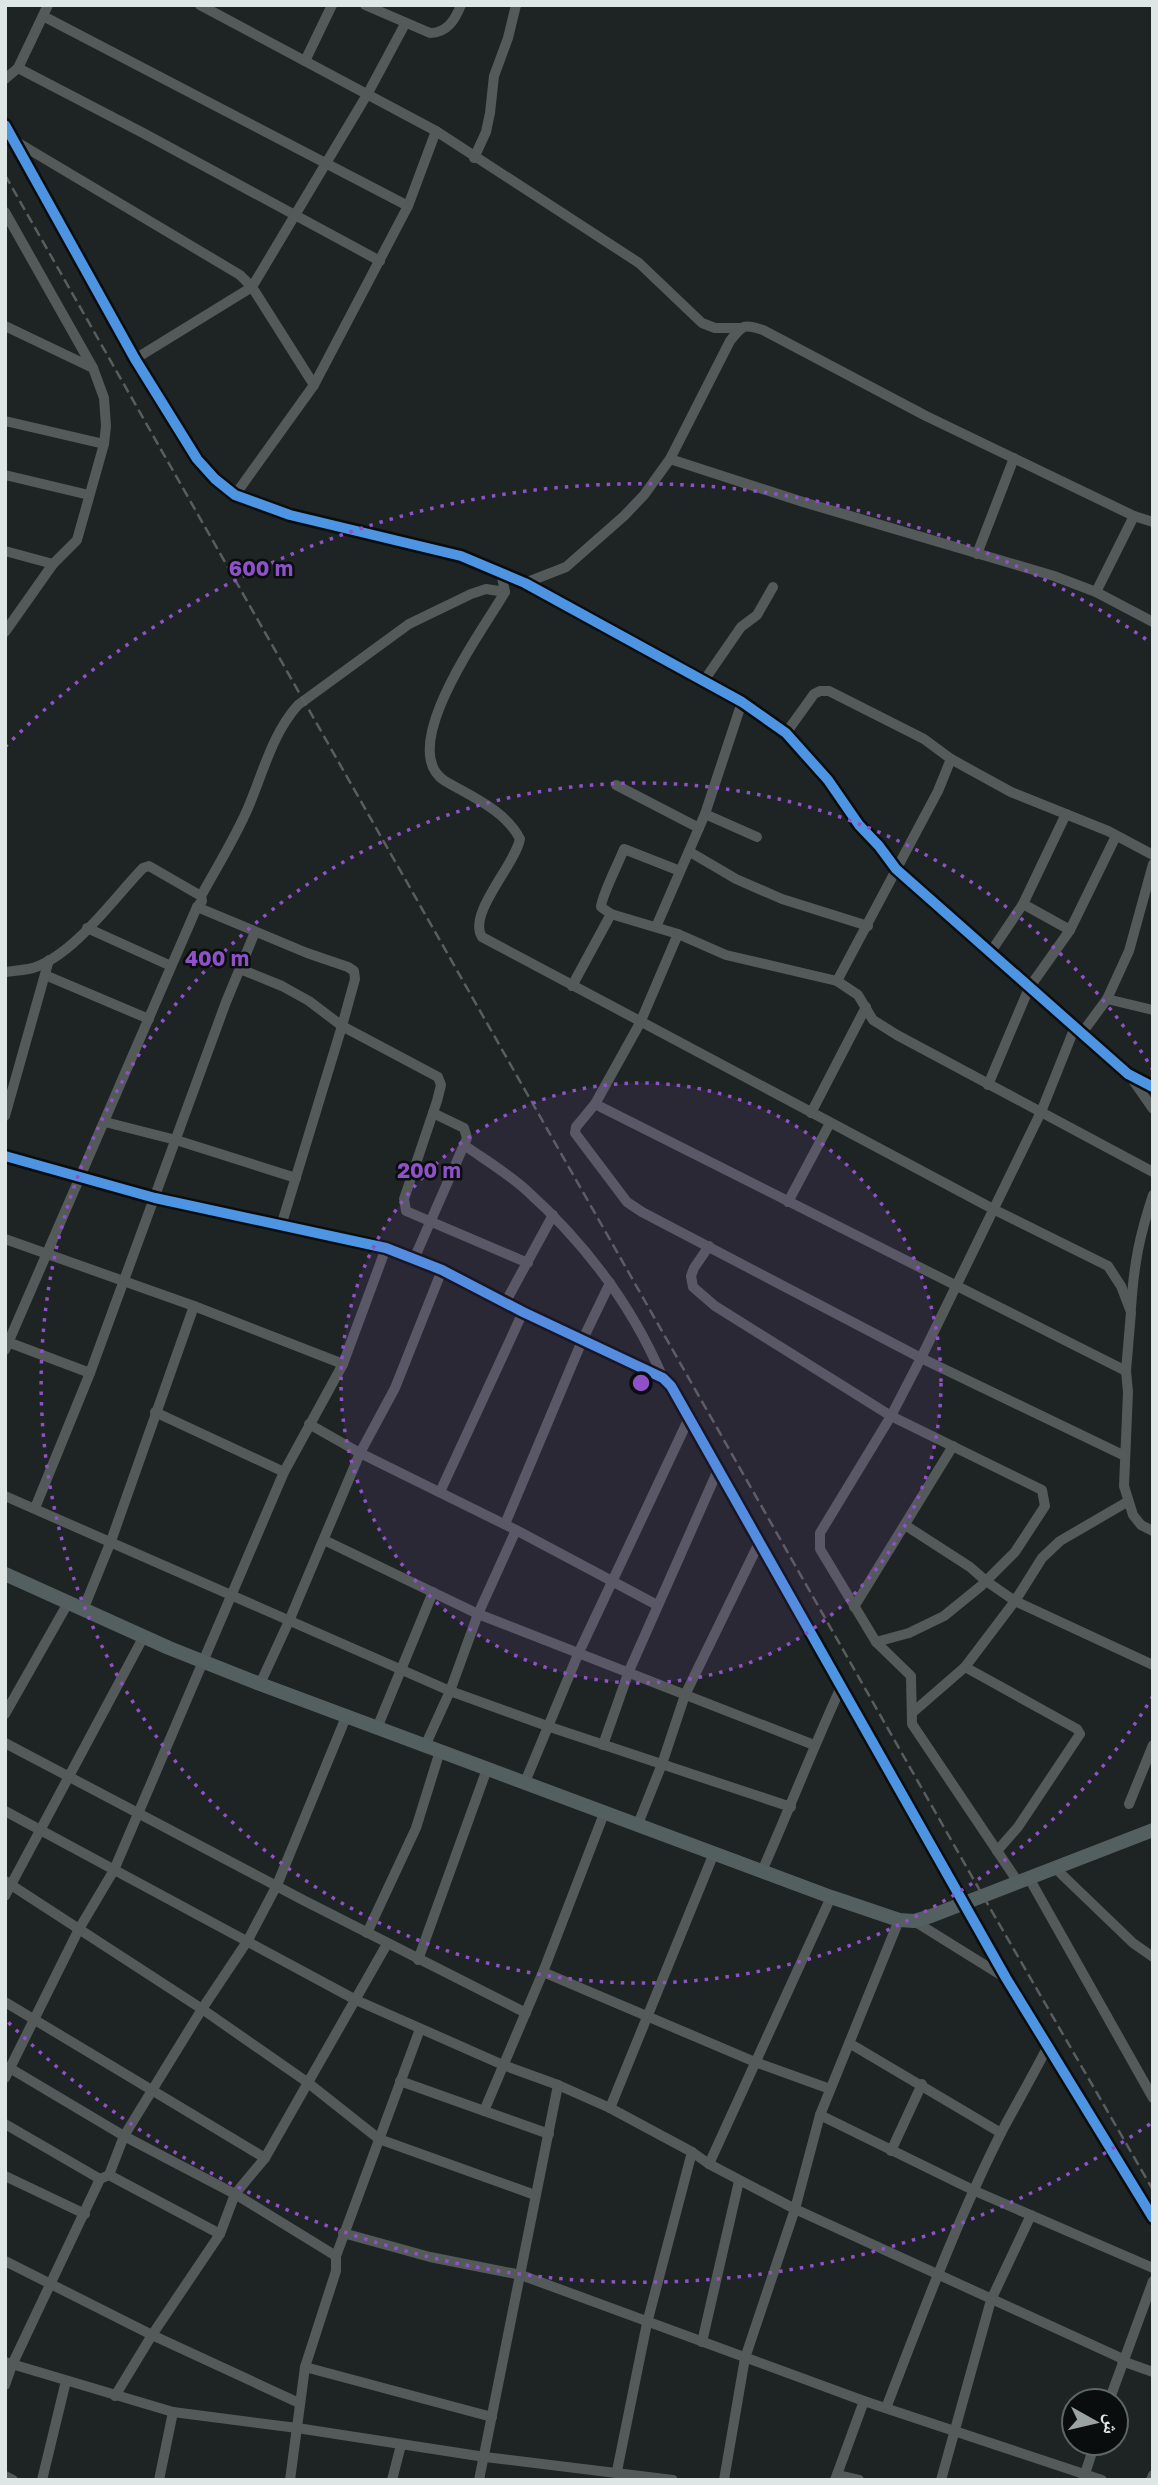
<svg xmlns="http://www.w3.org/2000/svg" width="1158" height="2485" font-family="'Golos Text','Noto Naskh Arabic',sans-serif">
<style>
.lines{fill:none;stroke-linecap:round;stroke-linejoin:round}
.minor{stroke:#545959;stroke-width:10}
.major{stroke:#545f60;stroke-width:14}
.rail{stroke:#5a5d5d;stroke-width:2.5;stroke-dasharray:10 5;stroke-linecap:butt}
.cycleway-casing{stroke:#090d0e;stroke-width:15}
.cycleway{stroke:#4d94e3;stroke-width:10}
.ring{fill:none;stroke:#8f51c7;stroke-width:3.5;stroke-dasharray:3.5 7}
.centre{fill:#8f51c7;stroke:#090d0e;stroke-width:3.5}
.ring-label{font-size:21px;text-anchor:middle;font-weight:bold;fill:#8f51c7;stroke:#090d0e;stroke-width:5;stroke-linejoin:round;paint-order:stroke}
</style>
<rect width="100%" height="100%" fill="#1e2323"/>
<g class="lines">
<g class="minor">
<polyline points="200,5 436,131 408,206 314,385 235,495"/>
<path d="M365,5l65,28c17,0 25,-13 31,-28"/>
<polyline points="43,16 408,206"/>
<polyline points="305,61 332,5"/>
<polyline points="18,68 145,134 380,261"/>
<polyline points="5,79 18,68 48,5"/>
<polyline points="5,125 135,359 197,459 215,479 235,495 290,515 461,556 525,583 742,702 786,733 828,780 859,825 879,846 896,869 1128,1074 1153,1087"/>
<polyline points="436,131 639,263 702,323 715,328 740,328"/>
<polyline points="15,141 240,275 252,287 314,385"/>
<polyline points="474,158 486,132 490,113 494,76 508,38 516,5"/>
<polyline points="5,212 93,368 104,398 106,426 104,444 77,540 53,564 5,632"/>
<polyline points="5,326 93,368"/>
<polyline points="135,359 252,287 368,93 405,24"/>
<polyline points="5,421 104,444"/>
<polyline points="670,459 803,502 1054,576 1096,592 1153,622"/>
<polyline points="5,475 89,495"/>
<polyline points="5,551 53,564"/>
<polyline points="977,554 1014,458"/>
<path d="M501,573l4,19c-20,35 -111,157 -60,189 27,16 60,29 75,58 -5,26 -53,75 -38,98l513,273 113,56 13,20 10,26 -5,59 2,21 -4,94 9,29 8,10 12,6"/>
<path d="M525,583l41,-16 58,-51 20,-21 26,-36 60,-118c13,-17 14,-17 33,-11l163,86 208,100 19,6"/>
<polyline points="1096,592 1134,516"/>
<polyline points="703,682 741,627 757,615 773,587"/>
<polyline points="786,733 814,694 820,691 829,691 924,739 951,759 1011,792 1108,831 1153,855"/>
<polyline points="616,785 699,828"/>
<polyline points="705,814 757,837"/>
<polyline points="690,852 736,879 782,899 868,926"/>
<path d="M680,871l-56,-22c-5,13 -23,48 -23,58l10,7 67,20 48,21 111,26 21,14 15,25 24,15 256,137"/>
<path d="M201,896c16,-29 34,-58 47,-88 15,-35 24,-74 50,-103l111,-81 62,-30 15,-5 19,3"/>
<polyline points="1023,904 1070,930"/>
<polyline points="197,907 307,953 348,967 354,971 355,979 342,1026 281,1226"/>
<polyline points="656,927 705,814 742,702"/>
<polyline points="87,928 171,966"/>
<polyline points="678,934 640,1023 595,1104 576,1127 575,1133 627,1202 642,1212 921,1358 1125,1456"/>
<polyline points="990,953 1023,904 1066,814"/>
<polyline points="240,969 282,986 309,1001 342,1026 438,1077 441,1085 437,1101 404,1199 406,1211 528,1263"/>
<path d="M5,972c9,-1 19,-2 28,-4 41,-13 80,-69 110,-100l6,-2 52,30 1,5 -5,6 -192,443"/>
<polyline points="45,975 149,1019"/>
<polyline points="837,981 938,791 951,759"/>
<polyline points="572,986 611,914"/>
<polyline points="1107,999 1153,1010"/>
<polyline points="1082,1033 1107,999 1129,951 1153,864"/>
<polyline points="1130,1076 1153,1109"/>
<polyline points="988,1085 1029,988 1070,930 1116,836"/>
<polyline points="595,1104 1126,1371"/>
<polyline points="811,1113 866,1007"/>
<polyline points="5,1116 49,960"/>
<polyline points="105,1122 176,1140 296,1178"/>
<path d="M464,1145c20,14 43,28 61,44 59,53 107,116 138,189"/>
<polyline points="5,1156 155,1198 386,1248 442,1270 523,1312 663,1378 671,1386 1006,1978 1153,2218"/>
<polyline points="788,1202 830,1123"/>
<polyline points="5,1239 194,1306 343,1364"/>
<polyline points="709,1246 694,1268 691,1276 693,1287 715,1306 891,1416 1042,1490 1045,1506 1015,1552 981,1586 944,1616 909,1633 876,1642 820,1549 820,1533 891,1416 921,1358 1041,1112 1075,1027"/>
<polyline points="414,1259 467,1138 464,1128 433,1113"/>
<polyline points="505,1303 553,1215"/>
<path d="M1131,1308c3,-44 8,-71 22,-113"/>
<polyline points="5,1341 90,1373"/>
<polyline points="155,1412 284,1472"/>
<polyline points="309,1424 360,1453 516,1530 657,1605"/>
<polyline points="440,1492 523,1312"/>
<polyline points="5,1496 450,1691 550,1727 791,1807"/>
<polyline points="35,1508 90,1373 226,1002 255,932"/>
<polyline points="505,1524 582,1341 610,1283"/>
<polyline points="905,1525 970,1567 986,1581 1015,1601 1153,1665"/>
<polyline points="324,1540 478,1614 814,1745"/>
<polyline points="854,1607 953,1446"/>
<polyline points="83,1610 111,1541 194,1306"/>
<polyline points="876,1642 911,1676 912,1724 1018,1882"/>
<polyline points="965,1667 1077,1729 1080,1734 1018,1827 997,1851"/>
<polyline points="260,1684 289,1621 360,1453 395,1388 442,1270"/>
<polyline points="912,1713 965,1667 1015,1601 1042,1558 1060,1541 1127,1502"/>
<polyline points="5,1714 68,1603"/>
<polyline points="377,1728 433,1592"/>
<polyline points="5,1743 303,1900 526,2013"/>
<polyline points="603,1745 629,1671 718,1470"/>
<polyline points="425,1746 450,1691 478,1614 516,1530"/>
<polyline points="525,1782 579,1652 690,1416"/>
<polyline points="1129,1804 1153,1745"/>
<polyline points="5,1811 356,2000 503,2065 558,2085 610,2108 692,2152 709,2164 795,2209 1123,2359"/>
<polyline points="638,1824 662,1764 685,1695 759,1543"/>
<polyline points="1055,1868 1133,1943 1153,1957"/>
<path d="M762,1871c27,-61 51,-123 79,-184"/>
<polyline points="1029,1878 1153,2098"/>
<polyline points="5,1881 202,2009 307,2082 379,2139 535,2195"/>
<polyline points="5,1896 144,1636"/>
<polyline points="914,1921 1004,1977"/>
<polyline points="367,1933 416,1828 440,1751"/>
<polyline points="418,1960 487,1769"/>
<polyline points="543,1972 755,2062 830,2089"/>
<polyline points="5,2002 265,2158"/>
<polyline points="849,2043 1001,2133"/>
<polyline points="8,2067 124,2136 235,2194 336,2256"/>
<polyline points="5,2078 79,1929 114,1870 284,1472 343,1364 386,1248"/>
<polyline points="400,2081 549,2134"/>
<polyline points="610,2108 714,1853"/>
<polyline points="484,2111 543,1972 605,1811"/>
<polyline points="820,2115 975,2191 1153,2268"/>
<polyline points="5,2124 100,2179"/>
<polyline points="891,2151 922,2084"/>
<polyline points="709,2164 831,1897"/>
<polyline points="109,2175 220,2234"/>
<polyline points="5,2176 85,2214"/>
<polyline points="343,2233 430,2257 521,2275 864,2401 1102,2480"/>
<polyline points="5,2261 152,2335 299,2403"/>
<polyline points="702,2342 739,2181"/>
<polyline points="1122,2361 1153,2372"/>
<polyline points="5,2362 173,2412 297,2428 485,2457 673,2480"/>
<polyline points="305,2367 492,2417"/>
<polyline points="5,2385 12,2365 100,2179 109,2175 124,2136 202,2009 248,1940 277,1885 346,1717"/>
<polyline points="115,2396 152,2335 220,2234 235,2194 265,2158 387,1944"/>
<polyline points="1109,2401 1153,2281"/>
<path d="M886,2408c36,-93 71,-188 116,-277 15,-28 31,-56 46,-85"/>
<polyline points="617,2471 647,2323 692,2152"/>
<polyline points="837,2475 859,2480"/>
<polyline points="5,2476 13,2480"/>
<polyline points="42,2480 66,2381"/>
<polyline points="159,2480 173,2412"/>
<polyline points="290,2480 305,2367 336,2271 336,2256 420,2029"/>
<polyline points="392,2480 401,2445"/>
<polyline points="479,2480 558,2085"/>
<polyline points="724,2480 745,2358 795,2209 820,2115 899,1920"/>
<polyline points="835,2480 864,2401"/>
<polyline points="941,2480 991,2300 1031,2215"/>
<polyline points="1083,2480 1095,2443"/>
<polyline points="1151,2480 1153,2475"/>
</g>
<polyline class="major" points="5,1574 169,1648 260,1684 831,1897 899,1920 914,1921 931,1916 1153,1830"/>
<polyline class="rail" points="5,175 983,1896 1153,2190"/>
<defs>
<g id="cycleway">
<polyline points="5,125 135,359 197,459 215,479 235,495 290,515 461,556 525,583 742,702 786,733 828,780 859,825 879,846 896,869 1128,1074 1153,1087"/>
<polyline points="5,1156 155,1198 386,1248 442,1270 523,1312 663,1378 671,1386 1006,1978 1153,2218"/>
</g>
</defs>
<use href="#cycleway" class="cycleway-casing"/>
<use href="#cycleway" class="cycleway"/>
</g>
<circle cx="641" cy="1383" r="300" fill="#8f51c7" fill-opacity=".12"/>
<g class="ring">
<circle cx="641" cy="1383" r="300"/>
<path d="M1153 1696A600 600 0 1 1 1153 1070"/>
<path d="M1150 2124A899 899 0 0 1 5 2019M5 747A899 899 0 0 1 1150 642"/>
</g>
<circle cx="641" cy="1383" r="10" class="centre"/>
<g class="ring-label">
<text x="261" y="576">600 m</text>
<text x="217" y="966">400 m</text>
<text x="429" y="1178">200 m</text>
</g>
<rect width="1158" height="2485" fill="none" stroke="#dfe6e6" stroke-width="14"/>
<g transform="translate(1095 2422) rotate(98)"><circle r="33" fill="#090d0e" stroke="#5f6464" stroke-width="2"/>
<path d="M0-5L12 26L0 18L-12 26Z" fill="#9ba2a2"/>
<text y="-10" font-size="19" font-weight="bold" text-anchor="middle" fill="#dfe6e6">ش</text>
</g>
</svg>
